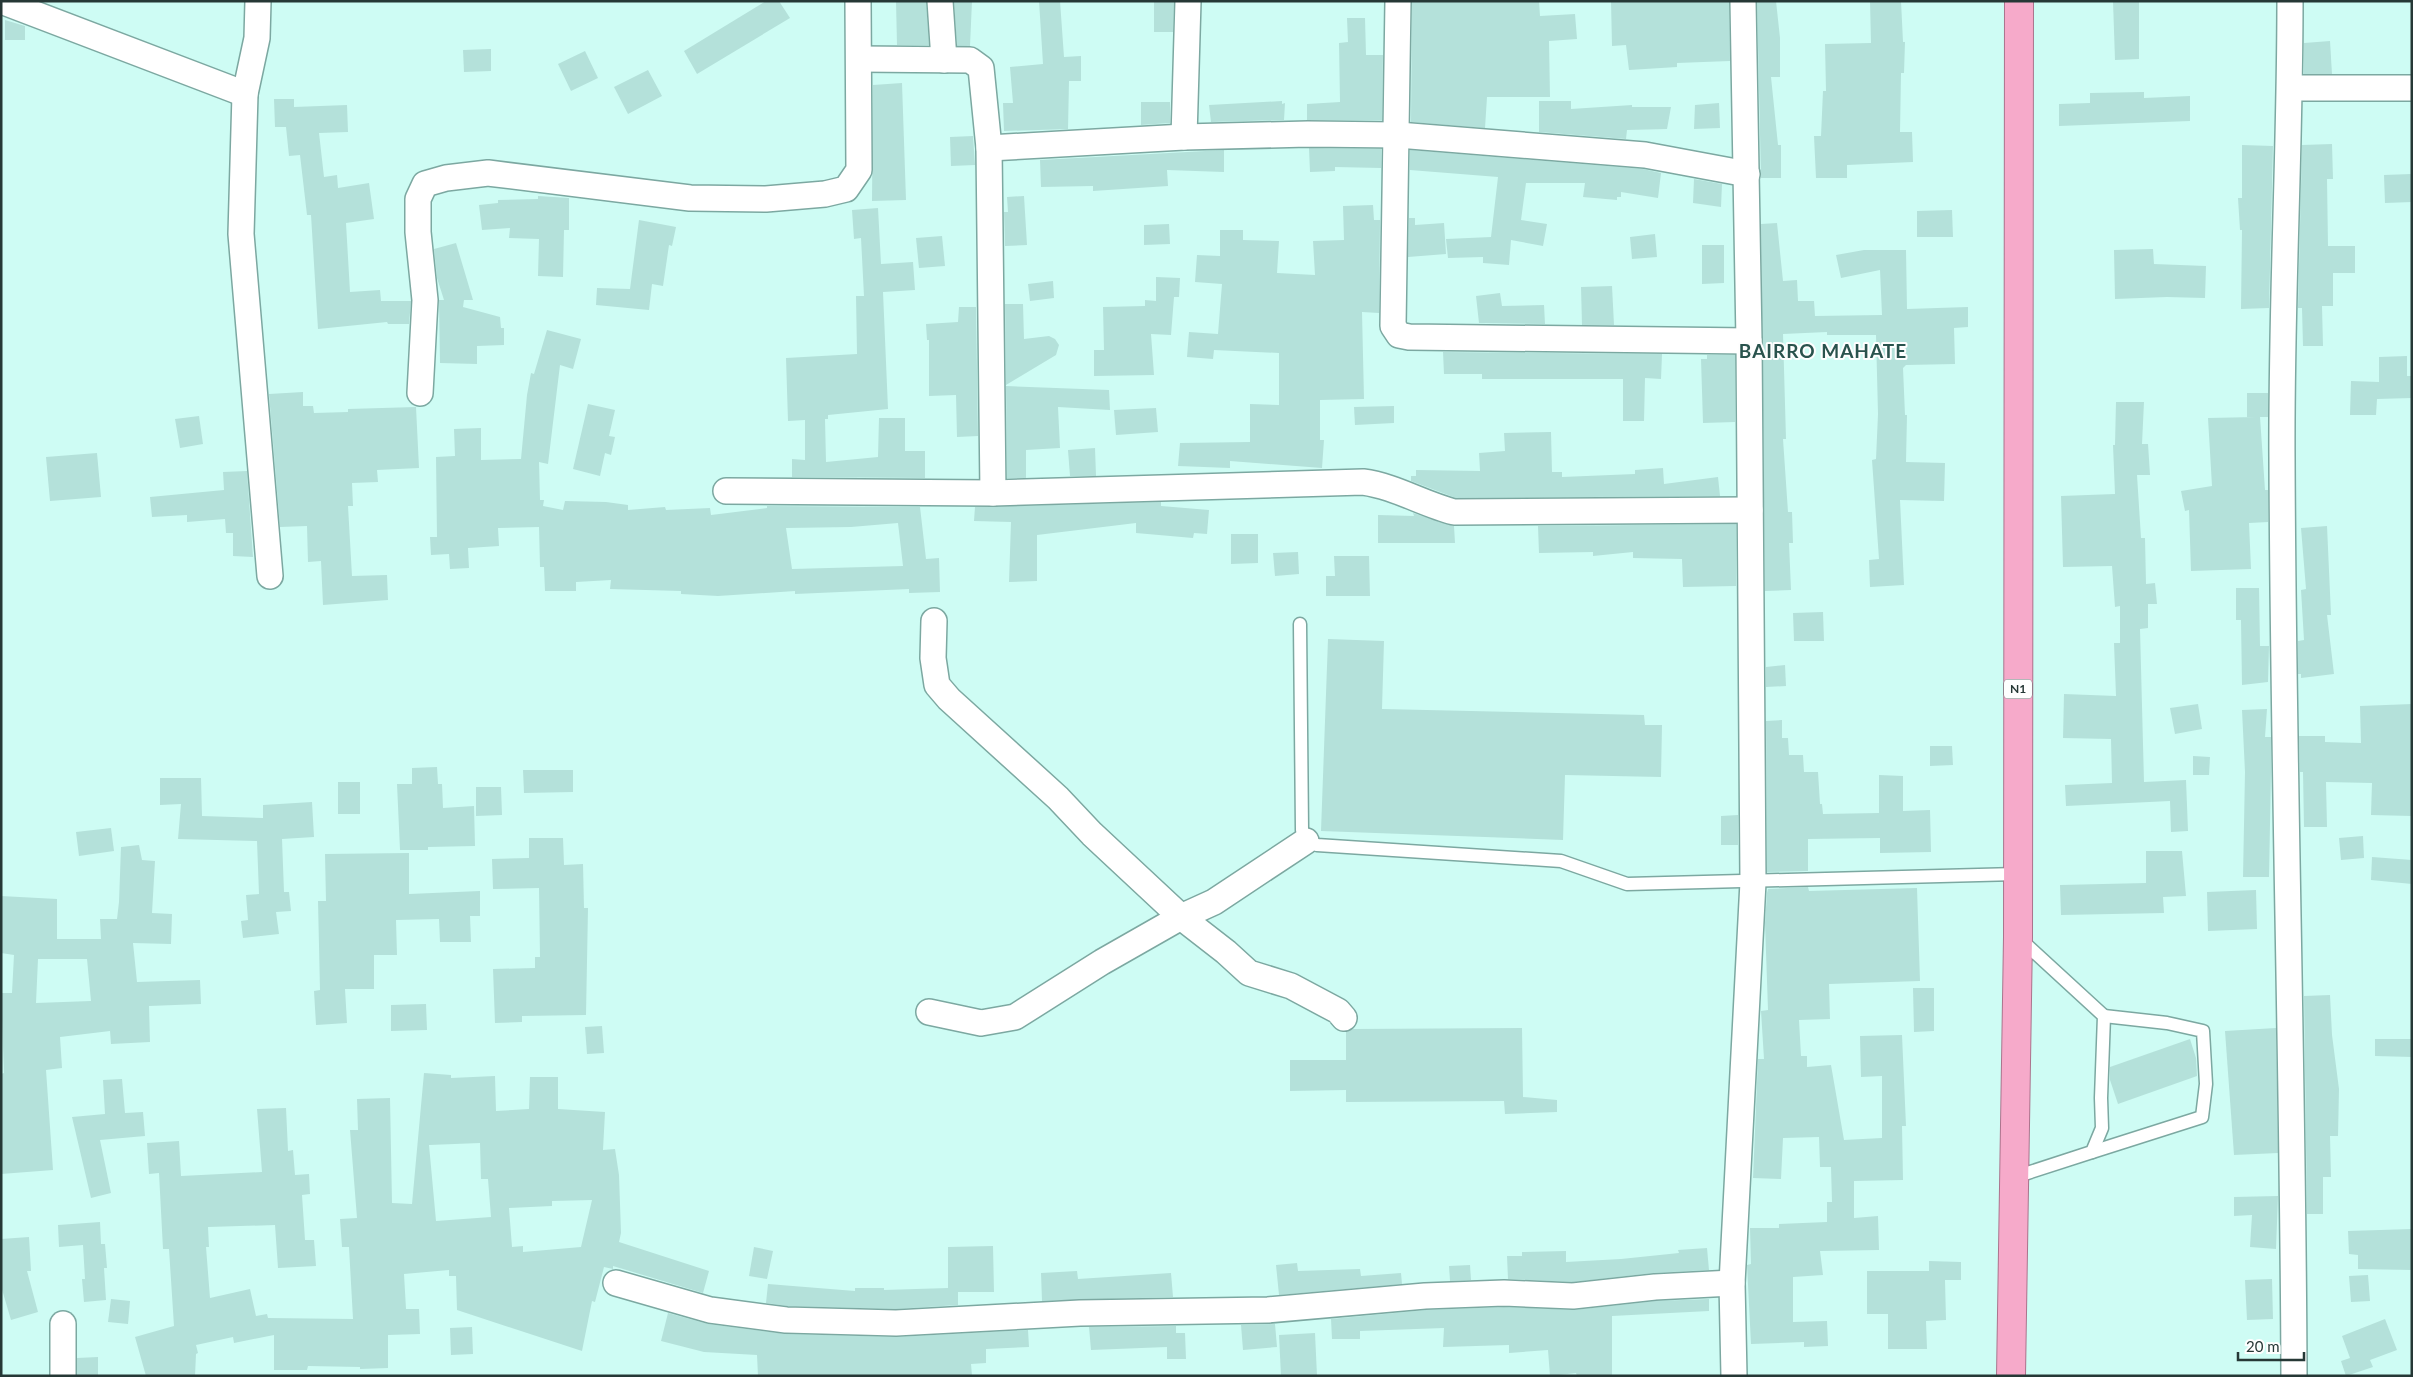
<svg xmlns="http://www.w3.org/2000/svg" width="2413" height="1377" font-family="Lato,sans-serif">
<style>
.building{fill:#b4e1da;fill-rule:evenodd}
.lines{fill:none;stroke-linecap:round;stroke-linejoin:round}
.service-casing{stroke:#7ca8a1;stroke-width:15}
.minor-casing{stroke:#7ca8a1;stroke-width:28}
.trunk-casing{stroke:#ab748d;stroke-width:30}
.service{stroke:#fff;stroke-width:12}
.minor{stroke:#fff;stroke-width:25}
.trunk{stroke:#f6aaca;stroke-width:28}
.labels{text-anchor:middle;stroke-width:4;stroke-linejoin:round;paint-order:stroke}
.shield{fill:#fefefe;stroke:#677372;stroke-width:1}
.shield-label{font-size:12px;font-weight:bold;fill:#263836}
.district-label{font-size:19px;font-weight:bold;letter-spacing:1px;fill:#29534d;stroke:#fefefe}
</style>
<rect width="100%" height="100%" fill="#cefcf4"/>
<g class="building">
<polygon points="766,1 779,1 790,18 697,74 684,51"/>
<polygon points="896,1 926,1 929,45 897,45"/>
<polygon points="954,1 972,1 970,46 957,46"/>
<polygon points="1039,1 1060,1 1064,57 1081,56 1081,81 1069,81 1068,129 1004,131 1003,103 1013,103 1010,67 1043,64"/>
<polygon points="1154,1 1174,1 1173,32 1154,32"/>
<polygon points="1412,1 1539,1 1540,16 1575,14 1577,39 1549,41 1550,97 1487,97 1485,128 1411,122"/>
<polygon points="1611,1 1729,1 1730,61 1677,63 1677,67 1629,70 1626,45 1612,46"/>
<polygon points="1757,1 1776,1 1780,38 1780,77 1771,77 1778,145 1781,145 1781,178 1761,178"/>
<polygon points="1870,1 1901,1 1903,42 1905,42 1904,73 1901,73 1900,132 1912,132 1913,162 1847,165 1847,178 1816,178 1814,136 1821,136 1823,91 1826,91 1825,44 1871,43"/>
<polygon points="2113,1 2139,1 2139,59 2115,60"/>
<polygon points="1347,18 1365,18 1366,55 1383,55 1382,120 1307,120 1307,104 1340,102 1339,43 1348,42"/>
<polygon points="5,20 25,26 25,40 5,40"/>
<polygon points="2330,41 2332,74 2304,74 2304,43"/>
<polygon points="491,49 491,71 464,72 463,50"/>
<polygon points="585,51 598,78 571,91 558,64"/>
<polygon points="648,70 662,96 628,114 614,87"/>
<polygon points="902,83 906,200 872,201 873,85"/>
<polygon points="2144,92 2144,98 2190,96 2190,121 2059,126 2059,104 2090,103 2090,93"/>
<polygon points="274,99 294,99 294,107 347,105 348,132 319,133 324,177 337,175 338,188 369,183 374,219 346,223 350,292 380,290 381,301 411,301 409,324 388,324 387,322 318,329 311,215 307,215 300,155 289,156 286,127 275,127"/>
<polygon points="1282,101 1282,104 1285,103 1284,120 1211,122 1209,105"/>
<polygon points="1539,101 1571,101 1571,109 1632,105 1632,107 1671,107 1667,129 1627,130 1626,139 1539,132"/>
<polygon points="1141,102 1170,102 1170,123 1141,125"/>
<polygon points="1719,103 1720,128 1694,129 1695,105"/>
<polygon points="973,136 975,165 951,166 950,137"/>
<polygon points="2332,144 2333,179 2327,179 2328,246 2355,246 2355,273 2333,273 2333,306 2322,306 2323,346 2303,346 2302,308 2298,308 2302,145"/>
<polygon points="2242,145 2273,146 2269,308 2241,309 2242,230 2240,230 2238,198 2242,198"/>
<polygon points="1309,148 1381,149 1381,168 1335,167 1335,171 1310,172"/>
<polygon points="1224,150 1224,172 1167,170 1168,186 1093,191 1093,186 1041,187 1040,160"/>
<polygon points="1410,150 1643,169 1661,173 1658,198 1621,192 1621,197 1617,197 1617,200 1583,197 1585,183 1526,183 1521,220 1547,224 1543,246 1511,240 1509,265 1483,263 1483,257 1448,258 1446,239 1491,237 1498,177 1410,170"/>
<polygon points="2411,174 2412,202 2385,203 2384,175"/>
<polygon points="1694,179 1722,184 1721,207 1693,203"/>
<polygon points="538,196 569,198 569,230 564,230 563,277 538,276 539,239 509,238 510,228 482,230 479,205 498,203 498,200 538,199"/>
<polygon points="1024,196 1027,245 1005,246 1004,212 1008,212 1007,197"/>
<polygon points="1373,205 1374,220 1380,220 1379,313 1362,312 1364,399 1320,400 1320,440 1324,440 1322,468 1230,461 1230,468 1178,466 1180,443 1250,442 1250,404 1279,405 1279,353 1214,350 1213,359 1187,357 1189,332 1218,334 1222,284 1195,282 1197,255 1220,256 1220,230 1243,230 1243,240 1279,241 1277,273 1315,275 1313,241 1344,240 1343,206"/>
<polygon points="878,208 881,264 913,262 915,290 883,292 888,409 828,415 828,419 825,419 826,462 878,457 879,418 905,418 905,451 925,451 925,478 792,477 792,459 805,460 805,420 788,421 786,358 857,354 856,296 864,296 861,238 854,239 852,210"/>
<polygon points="1952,210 1953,237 1917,237 1917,211"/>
<polygon points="1409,218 1415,218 1415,225 1444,223 1446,254 1408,257"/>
<polygon points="639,220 676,227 672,246 669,245 663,286 652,284 649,310 596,305 597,288 630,289"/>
<polygon points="1777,223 1783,281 1797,280 1798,301 1814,301 1815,316 1882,315 1880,270 1841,278 1836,255 1864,250 1906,250 1907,309 1968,307 1968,327 1954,328 1955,364 1906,365 1903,368 1905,415 1907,415 1906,462 1945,463 1944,501 1900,500 1904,585 1870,587 1869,560 1879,559 1872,460 1876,459 1878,414 1876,335 1827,335 1827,332 1783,334 1786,439 1783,439 1788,512 1792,512 1793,543 1789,543 1791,590 1765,591 1761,224"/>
<polygon points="1169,224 1170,244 1144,245 1144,225"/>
<polygon points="1655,234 1657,257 1632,259 1630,237"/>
<polygon points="942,236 945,266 919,268 916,238"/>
<polygon points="456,243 473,300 464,300 463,307 500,317 501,328 504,328 504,345 477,346 477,364 440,363 439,300 444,300 437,278 434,249"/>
<polygon points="1702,245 1724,245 1724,283 1702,284"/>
<polygon points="2153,249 2154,264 2206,266 2205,298 2167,297 2115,299 2114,250"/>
<polygon points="1156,277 1180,278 1179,297 1174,297 1171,335 1151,334 1154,375 1094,376 1094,350 1104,350 1103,307 1145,306 1145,300 1156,301"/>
<polygon points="1053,281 1054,298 1030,301 1028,284"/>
<polygon points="1612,286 1614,325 1582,325 1581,287"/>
<polygon points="1500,293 1502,306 1544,305 1545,324 1479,323 1476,296"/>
<polygon points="1005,304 1023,304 1024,339 1049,336 1055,339 1059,345 1056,355 1006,385"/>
<polygon points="959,307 976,307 978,436 957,437 956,395 929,396 929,340 927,340 926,324 958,322"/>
<path d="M547,330l34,9 -8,30 -13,-4 -12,99 -9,-2 1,38h4l-1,6 20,4 2,-9 41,1 22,3v5l37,-3 1,3 44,-2 1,7 56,-7v-2l153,1 6,52 13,-1 1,34 -31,1v-4l-114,5v-3l-77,5 -37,-2v-3l-71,-2 1,-9 -35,2v9h-31l-1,-24h-4l-1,-40 -41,1 1,18 -31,2 1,20 -19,1 -1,-15 -18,1 -1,-18h7l-1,-80 19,-1 -1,-27 27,-1v32l40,-1 6,-64 4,-22 3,1zM898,523l5,43 -111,3 -6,-41 65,-1z"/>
<polygon points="1443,352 1662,354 1661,379 1645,378 1644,421 1623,421 1623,379 1482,379 1482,374 1444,374"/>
<polygon points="1707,355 1735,355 1735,422 1703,423 1701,359 1707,359"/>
<polygon points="2407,356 2407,376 2412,376 2412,398 2377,399 2376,415 2350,415 2351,381 2379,382 2379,357"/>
<polygon points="1006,386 1109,390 1110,410 1058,407 1060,448 1026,450 1026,478 1007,478"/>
<polygon points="303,392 303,406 313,406 314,413 348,412 348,409 416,407 419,468 377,470 378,482 352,483 353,506 348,506 352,576 387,575 388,600 323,605 321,561 308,562 307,526 280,527 269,394"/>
<polygon points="2247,393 2268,393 2268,417 2260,417 2265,490 2268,490 2268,522 2249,523 2251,569 2191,571 2189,510 2185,511 2181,491 2212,486 2208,418 2256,417 2247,417"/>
<polygon points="2116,402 2144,402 2142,444 2148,444 2150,475 2137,475 2141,538 2145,538 2146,584 2155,583 2157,604 2148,604 2148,628 2140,629 2144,782 2186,780 2188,831 2171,832 2170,801 2066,806 2065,785 2112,783 2111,739 2063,738 2064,694 2116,696 2114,643 2120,643 2120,606 2115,607 2112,566 2063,567 2061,496 2115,494 2113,445 2115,445"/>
<polygon points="588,404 615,410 609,436 615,437 611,455 605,453 600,476 573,469"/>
<polygon points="1394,406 1394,423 1355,425 1354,407"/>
<polygon points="1156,408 1158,432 1116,435 1114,410"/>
<polygon points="199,416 203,444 180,448 175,419"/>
<polygon points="1551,432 1552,472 1562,472 1562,477 1635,474 1635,470 1663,468 1664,484 1718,477 1720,496 1456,498 1411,481 1411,476 1416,476 1416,470 1480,471 1479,453 1505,451 1504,433"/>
<polygon points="1095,448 1096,476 1070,476 1068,450"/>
<polygon points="97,453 101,497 50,501 46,457"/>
<polygon points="247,471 253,557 233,556 233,533 226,533 225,519 187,522 187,515 152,517 150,497 224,490 223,472"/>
<polygon points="1161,502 1161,506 1209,510 1207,534 1194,533 1193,538 1136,533 1136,523 1037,535 1037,581 1009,582 1011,522 974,521 975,507"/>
<polygon points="1413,513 1454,526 1455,543 1378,543 1378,515 1414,516"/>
<polygon points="1736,524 1736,586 1683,587 1682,559 1633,558 1633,552 1593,556 1593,552 1539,553 1538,526"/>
<polygon points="2327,526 2331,615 2327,615 2334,674 2301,678 2301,674 2298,674 2298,641 2304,640 2301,590 2306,589 2301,528"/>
<polygon points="1231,534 1258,534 1258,563 1231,564"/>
<polygon points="1298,552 1299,574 1275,576 1273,553"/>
<polygon points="1334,556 1369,556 1370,596 1326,596 1326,576 1335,576"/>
<polygon points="2236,588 2259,588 2260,646 2269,646 2268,682 2242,685 2241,620 2236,620"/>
<polygon points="1823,612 1824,641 1794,641 1793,613"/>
<polygon points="1328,639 1384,641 1382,709 1644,715 1645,725 1662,725 1661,777 1565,775 1563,840 1321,831"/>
<polygon points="1785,665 1786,686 1766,687 1766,667"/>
<polygon points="2198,704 2202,729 2175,734 2170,708"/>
<polygon points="2412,704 2412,816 2371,815 2372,783 2326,782 2327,827 2304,827 2303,772 2300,772 2299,736 2325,736 2325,742 2361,743 2360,706"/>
<polygon points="2267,709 2265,737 2271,737 2271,772 2269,877 2243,877 2245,772 2242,710"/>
<polygon points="1782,720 1782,738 1788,738 1789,755 1803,755 1804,772 1818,772 1820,804 1822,804 1823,814 1879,813 1879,775 1903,776 1903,811 1930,810 1931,852 1880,853 1880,838 1808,839 1808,871 1767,872 1766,721"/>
<polygon points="1930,746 1952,746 1953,765 1930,766"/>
<polygon points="2193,756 2210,757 2209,775 2193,775"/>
<polygon points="437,767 438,784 442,784 443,808 474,806 475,846 428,847 428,850 400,850 397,784 412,784 412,768"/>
<polygon points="523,770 573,770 573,792 524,793"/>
<polygon points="160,778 201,778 202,816 263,818 263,805 312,802 314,837 282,839 284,892 289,892 291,911 276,912 279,934 243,938 241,921 248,920 246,895 259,894 257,841 178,839 181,804 160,805"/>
<rect x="338" y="782" width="22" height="32"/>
<polygon points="476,787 501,787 502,815 476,816"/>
<polygon points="1738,815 1738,845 1721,845 1721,816"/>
<polygon points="111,828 114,851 79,856 76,832"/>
<polygon points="2363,836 2364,858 2341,860 2339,838"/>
<polygon points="529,838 563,838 564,865 583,864 584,908 588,908 586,1015 522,1016 522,1022 495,1023 493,969 535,968 535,957 540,957 539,888 493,889 492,859 529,858"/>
<path d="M139,845l3,15 13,1 -3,52 20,1 -1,30 -38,-1 4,39 63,-2 1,24 -52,2 1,36 -39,2 -1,-13 -50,6 2,31 -16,2 7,100 -52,4v-100l3,-1 -3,-80h11l2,-38 -13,-2v-57l56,3v40h44l-1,-20h17l2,-17 2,-55zM38,959h49l4,42 -55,2z"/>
<polygon points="2146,851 2182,851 2186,896 2163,897 2164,913 2061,915 2060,885 2146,883"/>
<polygon points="409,853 409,894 480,891 480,916 470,916 471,942 440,942 439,919 396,920 397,955 374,955 374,989 345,989 347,1023 316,1025 314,991 320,990 318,901 326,901 325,854"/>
<polygon points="2372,857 2412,860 2412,884 2371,880"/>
<polygon points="1808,887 1809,891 1917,888 1920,981 1829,984 1830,1019 1799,1020 1801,1056 1807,1056 1807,1067 1831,1065 1844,1140 1882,1138 1882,1076 1861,1077 1860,1036 1902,1035 1906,1126 1902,1126 1903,1180 1854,1181 1854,1218 1878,1216 1879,1250 1820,1251 1823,1275 1793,1277 1793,1322 1827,1321 1828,1346 1804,1347 1804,1342 1751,1344 1747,1265 1751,1264 1750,1228 1779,1228 1779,1224 1827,1222 1827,1202 1832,1202 1831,1167 1820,1167 1819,1137 1783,1138 1781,1179 1753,1178 1758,1059 1764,1059 1761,1011 1768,1010 1765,923 1767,893 1768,889"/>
<polygon points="2256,890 2257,929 2208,931 2207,892"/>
<polygon points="1913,988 1934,988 1934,1031 1914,1032"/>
<polygon points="2330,995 2332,1035 2339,1089 2338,1136 2330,1136 2331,1177 2323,1177 2323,1214 2307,1214 2304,996"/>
<polygon points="426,1004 427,1030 391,1031 391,1005"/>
<polygon points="602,1026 604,1053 587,1054 585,1027"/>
<polygon points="1522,1028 1523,1097 1557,1100 1557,1112 1505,1114 1504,1101 1346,1102 1346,1090 1290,1091 1290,1060 1346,1060 1346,1032 1353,1029"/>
<polygon points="2276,1028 2278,1153 2234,1155 2225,1031"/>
<polygon points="2190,1039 2196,1058 2197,1076 2118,1104 2110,1080 2110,1067"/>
<polygon points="2375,1039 2412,1039 2412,1057 2375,1056"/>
<path d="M424,1073l27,2v3l44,-2 1,35 33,-2 1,-32h28v32l47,3 -2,38 12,-1 4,26 2,58 -2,9 90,29 -6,22 -90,-27v3l-9,-2 -9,35 -3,-1 -10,50 -125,-41 -1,-34h-7v-6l-45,4 2,35h13l1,25 -32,1v33l-28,1v-2l-52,-1 -1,4h-33v-35l-40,8 -1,-6 -37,8 2,8 -2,1 -1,22h-49l-11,-39 39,-11 -5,-77h-6l-4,-76 -10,1 -2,-31 32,-2 2,35 81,-4 -5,-63 29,-1 2,43 5,-1 2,25 14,-1 1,20 -8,1 3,45h9l2,26 -38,2 -3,-43 -67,2 1,20h-3l4,51 40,-9 6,27 11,-2 1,4 85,1 -4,-72h-7l-2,-28 17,-1 -7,-88h8l-1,-31 33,-1 2,105 20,1zM480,1143l1,36h7l3,38 -55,4 -7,-76zM592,1200l-11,47 -58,5v-6l-11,1 -3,-39 43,-2v-5z"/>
<polygon points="122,1079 125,1113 143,1112 145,1136 100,1140 111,1193 91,1198 72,1117 105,1114 103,1080"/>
<polygon points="2278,1196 2276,1249 2250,1247 2252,1215 2234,1216 2234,1197"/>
<polygon points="100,1222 101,1244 105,1244 107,1268 104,1268 106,1300 84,1302 82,1279 85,1279 83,1245 59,1247 58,1225"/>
<polygon points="2412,1229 2412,1270 2358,1269 2358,1255 2349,1254 2348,1231"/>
<polygon points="29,1237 31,1271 27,1271 38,1312 11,1320 1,1286 1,1239"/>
<polygon points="993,1246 994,1292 958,1292 958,1305 896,1309 787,1306 766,1303 768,1284 855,1291 855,1288 884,1288 884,1290 948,1288 948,1247"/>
<polygon points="754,1247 773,1251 767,1279 749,1276"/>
<polygon points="1707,1248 1709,1270 1653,1273 1573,1282 1508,1279 1507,1256 1522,1256 1522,1252 1566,1251 1566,1262 1621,1259 1679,1253 1678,1250"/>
<polygon points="1929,1261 1961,1262 1961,1280 1945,1280 1946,1320 1926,1321 1927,1349 1888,1349 1888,1314 1867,1314 1867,1271 1929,1271"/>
<polygon points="1297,1263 1298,1271 1360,1269 1361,1276 1401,1273 1402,1284 1279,1295 1276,1265"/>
<polygon points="1470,1265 1471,1280 1450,1281 1449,1266"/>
<polygon points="1077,1271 1078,1279 1171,1273 1173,1297 1042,1301 1041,1273"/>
<polygon points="2368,1275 2370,1301 2351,1302 2349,1276"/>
<polygon points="2272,1279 2273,1319 2247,1320 2245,1280"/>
<polygon points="111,1299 130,1301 128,1324 108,1322"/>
<polygon points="1709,1299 1709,1311 1612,1316 1612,1376 1577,1376 1576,1373 1550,1376 1548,1350 1509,1353 1509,1345 1443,1347 1444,1328 1360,1331 1360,1339 1332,1339 1331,1319 1426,1310 1504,1307 1574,1310 1656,1301"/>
<polygon points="668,1313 708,1324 786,1334 897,1337 1028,1330 1029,1347 986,1349 986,1363 971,1364 972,1376 758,1376 757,1355 704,1352 661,1341"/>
<polygon points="2385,1319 2397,1350 2370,1360 2373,1367 2346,1376 2341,1361 2350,1358 2342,1336"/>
<polygon points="1275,1324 1277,1347 1243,1350 1241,1325"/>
<polygon points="1176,1326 1176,1333 1185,1333 1186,1359 1167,1359 1167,1347 1091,1350 1089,1327"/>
<polygon points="472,1327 473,1354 451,1355 450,1328"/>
<polygon points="1315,1333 1317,1376 1281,1376 1279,1335"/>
<polygon points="98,1357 98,1376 77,1376 77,1358"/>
</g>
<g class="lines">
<defs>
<g id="service">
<polyline points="1300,624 1302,830 1306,841 1317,845 1561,861 1627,884 2017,874"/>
<polyline points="2092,1152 2202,1117 2206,1084 2203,1031 2167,1023 2104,1016"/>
<polyline points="2015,1177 2092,1152 2102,1128 2101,1098 2104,1016 2019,938"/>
</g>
<g id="minor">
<polyline points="1,1 245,94"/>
<polyline points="258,1 257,38 245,94 241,234 270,576"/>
<polyline points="940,1 944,60"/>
<polyline points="1398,1 1393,326 1399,335 1409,337 1749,341"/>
<path d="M2290,1c0,152 -9,304 -8,456 1,306 11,612 12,919"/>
<polyline points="859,59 970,60 981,68 989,148 993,493"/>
<polyline points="2290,88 2412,88"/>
<polyline points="1184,137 1188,1"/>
<polyline points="989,148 1184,137 1308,134 1398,135 1645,155 1747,174"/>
<polyline points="420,393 425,300 418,232 418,199 425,184 446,178 488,173 690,198 766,199 825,194 846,189 859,170 858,1"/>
<path d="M726,491l267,2 370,-11c31,4 60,22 91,30l296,-2"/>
<polyline points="934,621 933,658 937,685 949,699 1058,798 1092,834 1181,917 1226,952 1249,973 1291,986 1338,1011 1344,1018"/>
<polyline points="929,1012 981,1023 1015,1017 1102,962 1181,917 1214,902 1306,841"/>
<polyline points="616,1283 710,1310 786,1320 896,1323 1080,1313 1268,1310 1425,1296 1504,1293 1573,1296 1655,1287 1732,1283"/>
<polyline points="63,1324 63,1376"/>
<polyline points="1734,1376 1732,1283 1753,882 1749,341 1743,1"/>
</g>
<polyline id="trunk" points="2011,1376 2018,937 2019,1"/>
</defs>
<use href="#service" class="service-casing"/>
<use href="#minor" class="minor-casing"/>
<use href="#trunk" class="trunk-casing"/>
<use href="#service" class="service"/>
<use href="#minor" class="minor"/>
<use href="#trunk" class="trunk"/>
</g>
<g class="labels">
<rect class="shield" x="2004" y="679.5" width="28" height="19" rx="4"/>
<g class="shield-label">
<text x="2018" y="693">N1</text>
</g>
<g class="district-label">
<text x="1823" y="358">BAIRRO MAHATE</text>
</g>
</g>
<rect width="2413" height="1377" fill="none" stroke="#263836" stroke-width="5"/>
<path d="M2238 1352v8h66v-8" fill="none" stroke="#263836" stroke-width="2.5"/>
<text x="2246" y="1352" font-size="15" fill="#263836" stroke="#fefefe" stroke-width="4" paint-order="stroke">20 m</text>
</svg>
